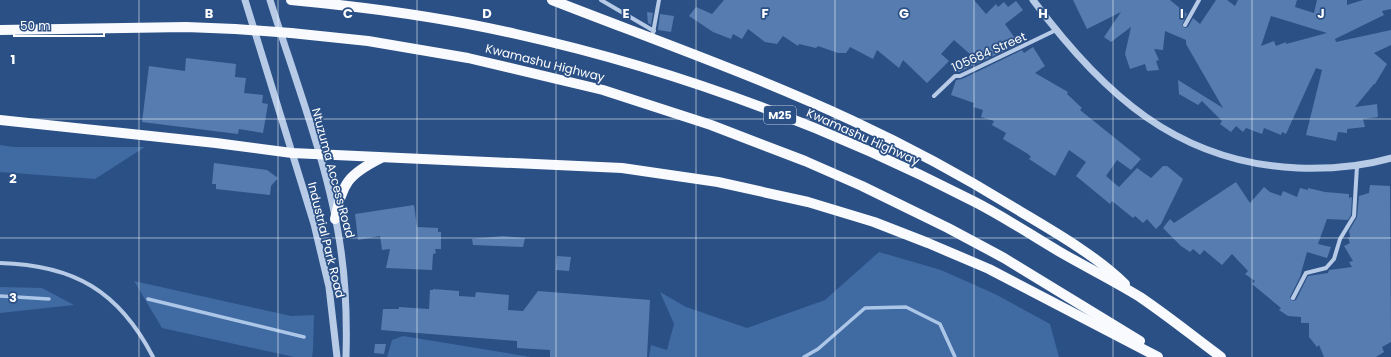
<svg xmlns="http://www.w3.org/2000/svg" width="1391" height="357" font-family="Poppins,sans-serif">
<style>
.green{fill:#406aa2}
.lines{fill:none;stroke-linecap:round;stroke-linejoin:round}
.stream{stroke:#acc6e7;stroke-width:3.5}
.building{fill:#577caf;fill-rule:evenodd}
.minor{stroke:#b7cbe7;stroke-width:4}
.tertiary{stroke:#b7cbe7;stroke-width:7}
.primary{stroke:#f8fafe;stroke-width:10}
.primary-bridge{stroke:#f8fafe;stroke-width:10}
.grid{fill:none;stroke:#fff;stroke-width:1;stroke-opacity:0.55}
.labels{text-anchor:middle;stroke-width:3.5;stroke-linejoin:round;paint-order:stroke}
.shield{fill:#2b5086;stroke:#bfcadb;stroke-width:1}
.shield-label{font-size:11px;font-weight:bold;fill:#fff}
.street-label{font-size:12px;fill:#fff;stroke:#2b5086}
.grid-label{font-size:13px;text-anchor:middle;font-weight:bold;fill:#fff;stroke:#2b5086;stroke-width:3.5;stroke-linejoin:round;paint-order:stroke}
</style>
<rect width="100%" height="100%" fill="#2b5086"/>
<g class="green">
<polygon points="0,145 14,147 145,147 95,179 0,172"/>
<polygon points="879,252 941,270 995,294 1050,324 1059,357 649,357 651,345 667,350 674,324 660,292 686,307 747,328 825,300"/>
<polygon points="134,281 291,316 314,315 313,350 312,357 294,357 162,328"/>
<polygon points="0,287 42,288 74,305 0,313"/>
<polygon points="403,336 531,357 387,357 392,340"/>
</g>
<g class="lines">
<g class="stream">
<polyline points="0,296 49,299"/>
<polyline points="148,299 304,337"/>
<polyline points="804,357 818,349 865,308 906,307 940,324 955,357"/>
</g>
</g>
<g class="building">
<polygon points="724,0 974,0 986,14 996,4 998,7 1004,2 1008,7 1016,1 1023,10 1005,24 1019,44 959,72 956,72 972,56 954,40 941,54 949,61 927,83 903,60 899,68 877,50 873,59 850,47 846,53 838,53 818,46 816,48 799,44 798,46 783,36 777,44 765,42 748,29 742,39 733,34 731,39 713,32 689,16 696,7 712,14"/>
<path d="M1073,0h97l17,14 -5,11 3,3 3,-1 5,-9 7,6 16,-24h11l8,6 3,-6h59l-2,7 19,6 3,-13h30v5l16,-5h28v9l-9,2 2,4 -49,24 1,3 55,-12v15l-17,8 13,11 -12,20h-1l-19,23 22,-3 1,13 -15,2 2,8 -18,2v4l-9,-1 -2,9 -30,-6 16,-65 -6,-2 -30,66 -4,-2 -1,3 -17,-7 -2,6 -16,-6 -3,4 -7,-6 -5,6 -11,-8 2,-3 -20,-20 -4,4 -19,-11 -1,-14 45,28 -37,-64v-4l-21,-9 -2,19 -9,-1 5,11 -3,1 3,9 -12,1 -2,-7 -15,5 -5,-15 6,-27 -20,15 -7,-5 17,-25 -34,17zM1271,16l56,17 -41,11v-2l-10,4 -2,-5 -13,5z"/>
<polygon points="647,12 653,13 651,25 648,23"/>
<polygon points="660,14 674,16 671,32 658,30"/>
<polygon points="1033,47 1045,66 1035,73 1068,92 1067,94 1082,108 1080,110 1141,159 1131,170 1117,160 1106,176 1119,187 1137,168 1151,178 1163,166 1167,166 1183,179 1161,224 1156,229 1147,219 1143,223 1135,216 1133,218 1112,201 1110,204 1076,176 1086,162 1069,150 1055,176 1029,159 1031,157 1028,154 1003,139 1006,133 992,125 994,121 981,117 983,110 973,107 974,103 951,95 956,80 962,79 1022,50 1024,53"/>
<polygon points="186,58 236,64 235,77 246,78 244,93 263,95 262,103 268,104 263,133 239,129 238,134 142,122 149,66 185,71"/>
<polygon points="214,163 267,170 278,178 271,186 270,195 216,189 216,184 212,184"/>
<polygon points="1236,182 1250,203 1264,187 1270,192 1281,196 1283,191 1297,197 1300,188 1308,190 1308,188 1325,192 1349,194 1349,198 1352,197 1351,215 1348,220 1327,219 1318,244 1331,247 1327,258 1307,252 1300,277 1290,297 1293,301 1296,300 1308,276 1328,273 1329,270 1352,267 1349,262 1353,261 1344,246 1350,243 1348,238 1350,237 1349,231 1357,217 1359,196 1369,193 1370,185 1390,186 1391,342 1382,347 1384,352 1376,357 1324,357 1319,345 1317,347 1309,337 1309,323 1301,323 1301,317 1288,316 1279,310 1281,308 1252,284 1255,281 1245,274 1248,271 1232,254 1222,265 1204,250 1200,255 1193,249 1190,252 1181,246 1163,228 1170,219 1174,223"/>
<polygon points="414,205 417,227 438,228 438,232 441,232 441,249 435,249 436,253 433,254 432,270 386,268 390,249 382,250 380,236 358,240 355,214"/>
<polygon points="503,236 525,238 523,247 473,245 472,239"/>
<polygon points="557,256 571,257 569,271 556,270"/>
<polygon points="433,289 459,291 459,296 475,297 476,292 509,295 508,310 523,311 538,291 650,300 647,357 550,357 550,350 517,348 517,341 381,330 383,309 399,309 399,307 429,309 430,290 433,290"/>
<polygon points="375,344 386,344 384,354 374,353"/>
</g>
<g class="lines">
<g class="minor">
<polyline points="601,0 654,31"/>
<polyline points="1185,25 1199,0"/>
<polyline points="653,33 659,0"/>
<polyline points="934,96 955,76 960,76 1056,30"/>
<path d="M0,263c74,2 119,28 153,94"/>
<polyline points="1293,298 1306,273 1326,268 1334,259 1340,239 1354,216 1357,166"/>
</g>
<g class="tertiary">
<polyline points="245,0 314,224 329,287 337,357"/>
<path d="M270,0c25,80 60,169 71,251 5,35 6,71 5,106"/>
<path d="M1033,0c69,93 144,163 265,168 32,1 62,-1 93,-10"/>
</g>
<g class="primary">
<path d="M291,0c75,7 151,17 225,34 158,35 313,93 457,167 30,15 58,34 87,51 26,15 54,29 80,45 28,19 54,40 81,60"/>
<path d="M552,0c100,39 202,75 299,120 56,26 110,55 162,87 38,23 80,46 112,77"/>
<polyline points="0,30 186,27 235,29"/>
<polyline points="291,33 368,41 468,58 603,90 711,125 805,161 862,186 948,228 1004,258 1140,341"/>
<polyline points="0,120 216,143 292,153 622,168 718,182 808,202 874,222 928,243 989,269 1158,357"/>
<path d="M335,219c8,-36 12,-44 46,-61"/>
</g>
<polyline class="primary-bridge" points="235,29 291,33"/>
</g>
<path class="grid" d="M139,0v357M278,0v357M417,0v357M556,0v357M696,0v357M835,0v357M974,0v357M1113,0v357M1252,0v357M0,119h1391M0,238h1391"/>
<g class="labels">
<rect class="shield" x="764" y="106" width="32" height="18" rx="3"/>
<g class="shield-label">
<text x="780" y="119">M25</text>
</g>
<g class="street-label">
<text transform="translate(989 52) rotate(-24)" y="4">105684 Street</text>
<text transform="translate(545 63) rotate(14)" y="4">Kwamashu Highway</text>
<text transform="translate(863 137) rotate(24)" y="4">Kwamashu Highway</text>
<text transform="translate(333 173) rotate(75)" y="4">Ntuzuma Access Road</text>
<text transform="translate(326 240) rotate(76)" y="4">Industrial Park Road</text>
</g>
</g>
<g class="grid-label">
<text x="209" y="18">B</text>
<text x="348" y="18">C</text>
<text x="487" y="18">D</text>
<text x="626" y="18">E</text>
<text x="765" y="18">F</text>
<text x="904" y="18">G</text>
<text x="1043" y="18">H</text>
<text x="1182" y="18">I</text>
<text x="1321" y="18">J</text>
<text x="13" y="64">1</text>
<text x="13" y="183">2</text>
<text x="13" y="302">3</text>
</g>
<path d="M14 30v6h90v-6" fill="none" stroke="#ffffff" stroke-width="2"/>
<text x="20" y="30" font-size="12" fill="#ffffff" stroke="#2b5086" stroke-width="3" paint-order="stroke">50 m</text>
</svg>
